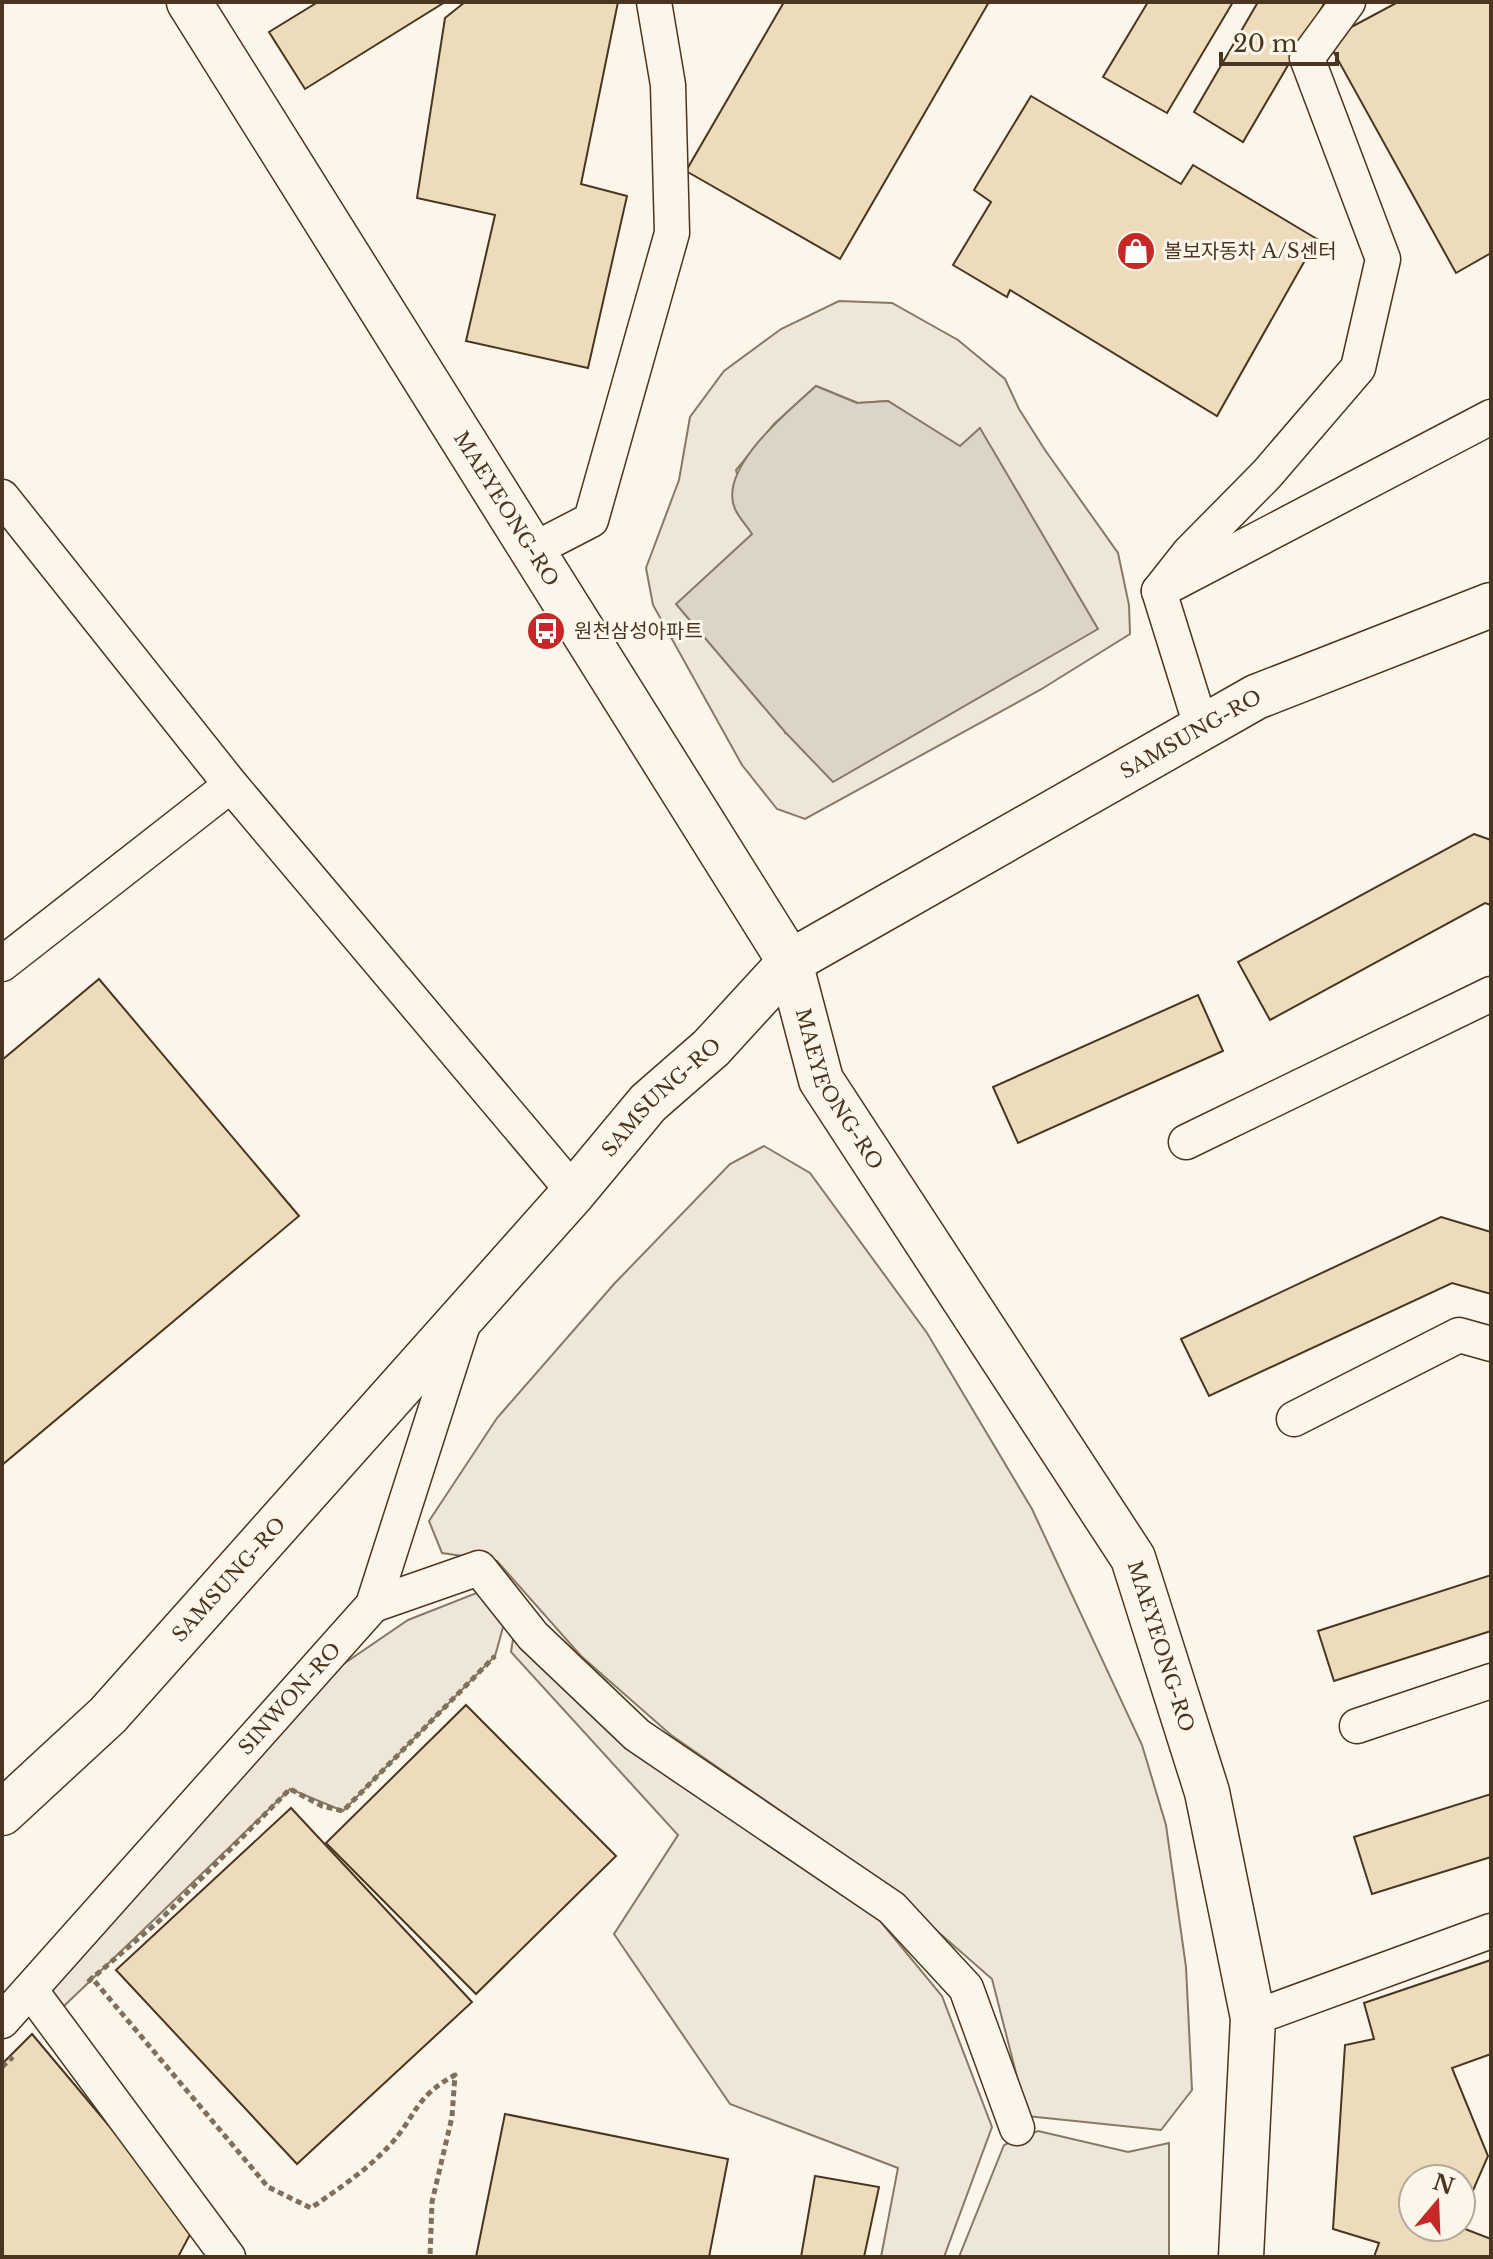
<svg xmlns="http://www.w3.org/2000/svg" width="1493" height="2259" font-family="'Libre Baskerville','Noto Sans KR',serif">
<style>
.green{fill:#ede6d9;stroke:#887966;stroke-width:2;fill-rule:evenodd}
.parking{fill:#ede7d9;stroke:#887966;stroke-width:2}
.water{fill:#dcd4c6;stroke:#887966;stroke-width:2}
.building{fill:#ecdcbc;stroke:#4a3520;stroke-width:2}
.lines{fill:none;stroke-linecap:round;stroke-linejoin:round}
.street-casing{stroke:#4a3520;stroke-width:37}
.secondary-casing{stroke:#4a3520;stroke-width:47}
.path{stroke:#7f6f5c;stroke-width:5;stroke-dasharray:6 4;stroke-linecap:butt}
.street{stroke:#fbf6e9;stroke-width:34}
.secondary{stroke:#fbf6e9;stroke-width:44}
.labels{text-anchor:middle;stroke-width:6;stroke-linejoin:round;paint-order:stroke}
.poi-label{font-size:20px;fill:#4a3520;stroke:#fbf6e9;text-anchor:start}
.street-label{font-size:20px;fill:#4a3520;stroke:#fbf6e9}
</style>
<rect width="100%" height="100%" fill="#fbf6e9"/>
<g class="green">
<path d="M839,301l53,2 66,37 47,39 14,30 26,41 73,103 11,52 1,29 -90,56 -235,129 -28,-10 -35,-44 -89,-160 -7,-37 33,-88 11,-63 34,-46 57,-42zM816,386l42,17 30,-2 72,46 20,-19 -195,304 -33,-198 -16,-64 38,-46z"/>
<polygon points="764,1146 810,1173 927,1333 1032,1509 1142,1745 1166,1825 1186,1967 1192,2090 1161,2130 1027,2116 992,1979 873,1875 671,1735 581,1656 497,1561 442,1553 429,1521 497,1418 614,1284 730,1164"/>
<polygon points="479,1592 509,1606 495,1656 343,1811 290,1789 64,2006 40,1981 323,1678 408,1620"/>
<polygon points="514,1633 876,1916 942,1996 992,2127 944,2257 881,2257 898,2168 730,2104 614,1934 678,1835 511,1652"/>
</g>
<polygon class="parking" points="1038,2131 1128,2152 1169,2143 1169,2257 959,2257 1004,2145"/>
<path class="water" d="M816,386l41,17 31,-2 72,45 20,-18 118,201 -265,153 -48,-50 -109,-128 76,-70c-5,-8 -13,-16 -17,-25 -18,-41 55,-99 81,-123z"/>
<g class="building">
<polygon points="318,2 445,2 305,89 269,32"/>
<polygon points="465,2 618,2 581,184 627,196 588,368 466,341 495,215 417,198 445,18"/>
<polygon points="784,2 989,2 840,259 686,171"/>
<polygon points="1148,2 1233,2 1167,113 1103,77"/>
<polygon points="1258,2 1325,2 1243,142 1194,112"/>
<polygon points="1398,2 1491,2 1491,253 1456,273 1327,40"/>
<polygon points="1031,96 1181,184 1193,165 1317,239 1217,416 1010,290 1007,297 953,265 991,202 974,190"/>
<polygon points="1474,834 1491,840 1491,905 1485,903 1270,1020 1238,962"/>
<polygon points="99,979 299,1216 2,1465 2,1060"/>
<polygon points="1198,995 1223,1051 1018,1143 993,1087"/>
<polygon points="1441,1217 1491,1232 1491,1294 1452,1283 1209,1396 1181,1339"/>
<polygon points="1491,1575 1491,1631 1334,1681 1318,1631"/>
<polygon points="466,1705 616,1856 476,1994 326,1843"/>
<polygon points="1491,1794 1491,1857 1372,1894 1354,1837"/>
<polygon points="291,1808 472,2002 297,2164 116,1970"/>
<polygon points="1491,1960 1491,2054 1452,2068 1488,2156 1461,2218 1461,2179 1413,2179 1413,2227 1460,2227 1491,2239 1491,2257 1374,2257 1379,2243 1333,2229 1345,2045 1374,2039 1364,2003"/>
<polygon points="32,2034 194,2227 178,2257 2,2257 2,2064"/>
<polygon points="505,2114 728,2159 709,2257 476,2257"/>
<polygon points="815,2176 879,2187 864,2257 801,2257"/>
</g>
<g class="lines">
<defs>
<g id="street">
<polyline points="2,497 231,785 574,1192"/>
<polyline points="531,551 591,520 672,233 668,85 654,2"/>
<polyline points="1159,591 1189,553 1267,474 1358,368 1383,259 1307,58 1348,2"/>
<polyline points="1201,726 1159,591 1491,417"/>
<polyline points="2,964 231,785"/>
<polyline points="1186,1142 1491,994"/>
<polyline points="1294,1419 1459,1335 1491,1344"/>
<polyline points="373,1605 479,1568 533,1636 637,1735 892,1908 966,1988 1017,2128"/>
<polyline points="1357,1726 1491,1681"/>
<polyline points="31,1991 228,2257"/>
<polyline points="1253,2018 1491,1931"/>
<path id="s1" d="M2,2021l371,-416 91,-284"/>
</g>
<g id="secondary">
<path id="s2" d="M189,2l601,960 31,118 312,478 74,234 46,226 -12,239"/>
<path id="s3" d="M2,1813l106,-98 466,-523 74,-89 63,-55 79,-86 466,-265 235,-92"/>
</g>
</defs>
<use href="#street" class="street-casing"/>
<use href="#secondary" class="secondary-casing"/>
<g class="path">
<polyline points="96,1975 160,1920 290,1789 322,1806 343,1811 495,1656"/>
<path d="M88,1982l4,-4 176,209 43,21c27,-19 55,-37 78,-62 28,-30 24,-48 66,-71l-3,42 -20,85 -2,55"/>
<polyline points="2,2067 13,2057"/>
</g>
<use href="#street" class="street"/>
<use href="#secondary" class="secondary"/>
</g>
<defs>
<symbol id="shop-disc" viewBox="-11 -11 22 22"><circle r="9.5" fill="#c62828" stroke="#fbf6e9"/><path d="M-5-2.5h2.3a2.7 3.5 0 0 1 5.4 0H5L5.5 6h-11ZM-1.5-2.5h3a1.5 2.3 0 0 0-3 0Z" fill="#fff"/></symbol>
<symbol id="bus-disc" viewBox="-11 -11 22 22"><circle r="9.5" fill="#c62828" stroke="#fbf6e9"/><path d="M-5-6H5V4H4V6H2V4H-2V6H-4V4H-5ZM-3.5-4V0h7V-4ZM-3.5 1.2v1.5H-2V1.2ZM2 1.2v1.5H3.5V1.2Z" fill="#fff"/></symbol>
</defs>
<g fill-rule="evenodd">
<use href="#shop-disc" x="1114" y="229" width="44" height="44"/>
<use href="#bus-disc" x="524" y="609" width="44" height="44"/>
</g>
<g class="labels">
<g class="poi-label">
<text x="1164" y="258">볼보자동차 A/S센터</text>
<text x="574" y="638">원천삼성아파트</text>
</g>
<g class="street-label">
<text dy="7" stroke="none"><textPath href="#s2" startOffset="598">MAEYEONG-RO</textPath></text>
<text dy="7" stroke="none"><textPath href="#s3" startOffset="1622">SAMSUNG-RO</textPath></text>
<text dy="7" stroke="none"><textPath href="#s2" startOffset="1270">MAEYEONG-RO</textPath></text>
<text dy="7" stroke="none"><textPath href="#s3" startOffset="974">SAMSUNG-RO</textPath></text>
<text dy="7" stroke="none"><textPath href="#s3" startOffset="326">SAMSUNG-RO</textPath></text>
<text dy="7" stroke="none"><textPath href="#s2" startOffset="1918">MAEYEONG-RO</textPath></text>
<text dy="7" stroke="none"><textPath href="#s1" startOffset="432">SINWON-RO</textPath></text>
</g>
</g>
<rect width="1493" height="2259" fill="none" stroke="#4a3520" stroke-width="8"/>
<g transform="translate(1437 2203) rotate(19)"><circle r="38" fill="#fbf6e9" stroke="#b4a999" stroke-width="2"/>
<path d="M0-6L14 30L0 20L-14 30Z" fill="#c62828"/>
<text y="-12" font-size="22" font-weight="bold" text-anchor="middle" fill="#4a3520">N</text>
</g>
<path d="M1221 52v12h116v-12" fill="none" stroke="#4a3520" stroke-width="4"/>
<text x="1233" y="52" font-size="24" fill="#4a3520" stroke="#fbf6e9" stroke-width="6" paint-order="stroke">20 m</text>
</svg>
